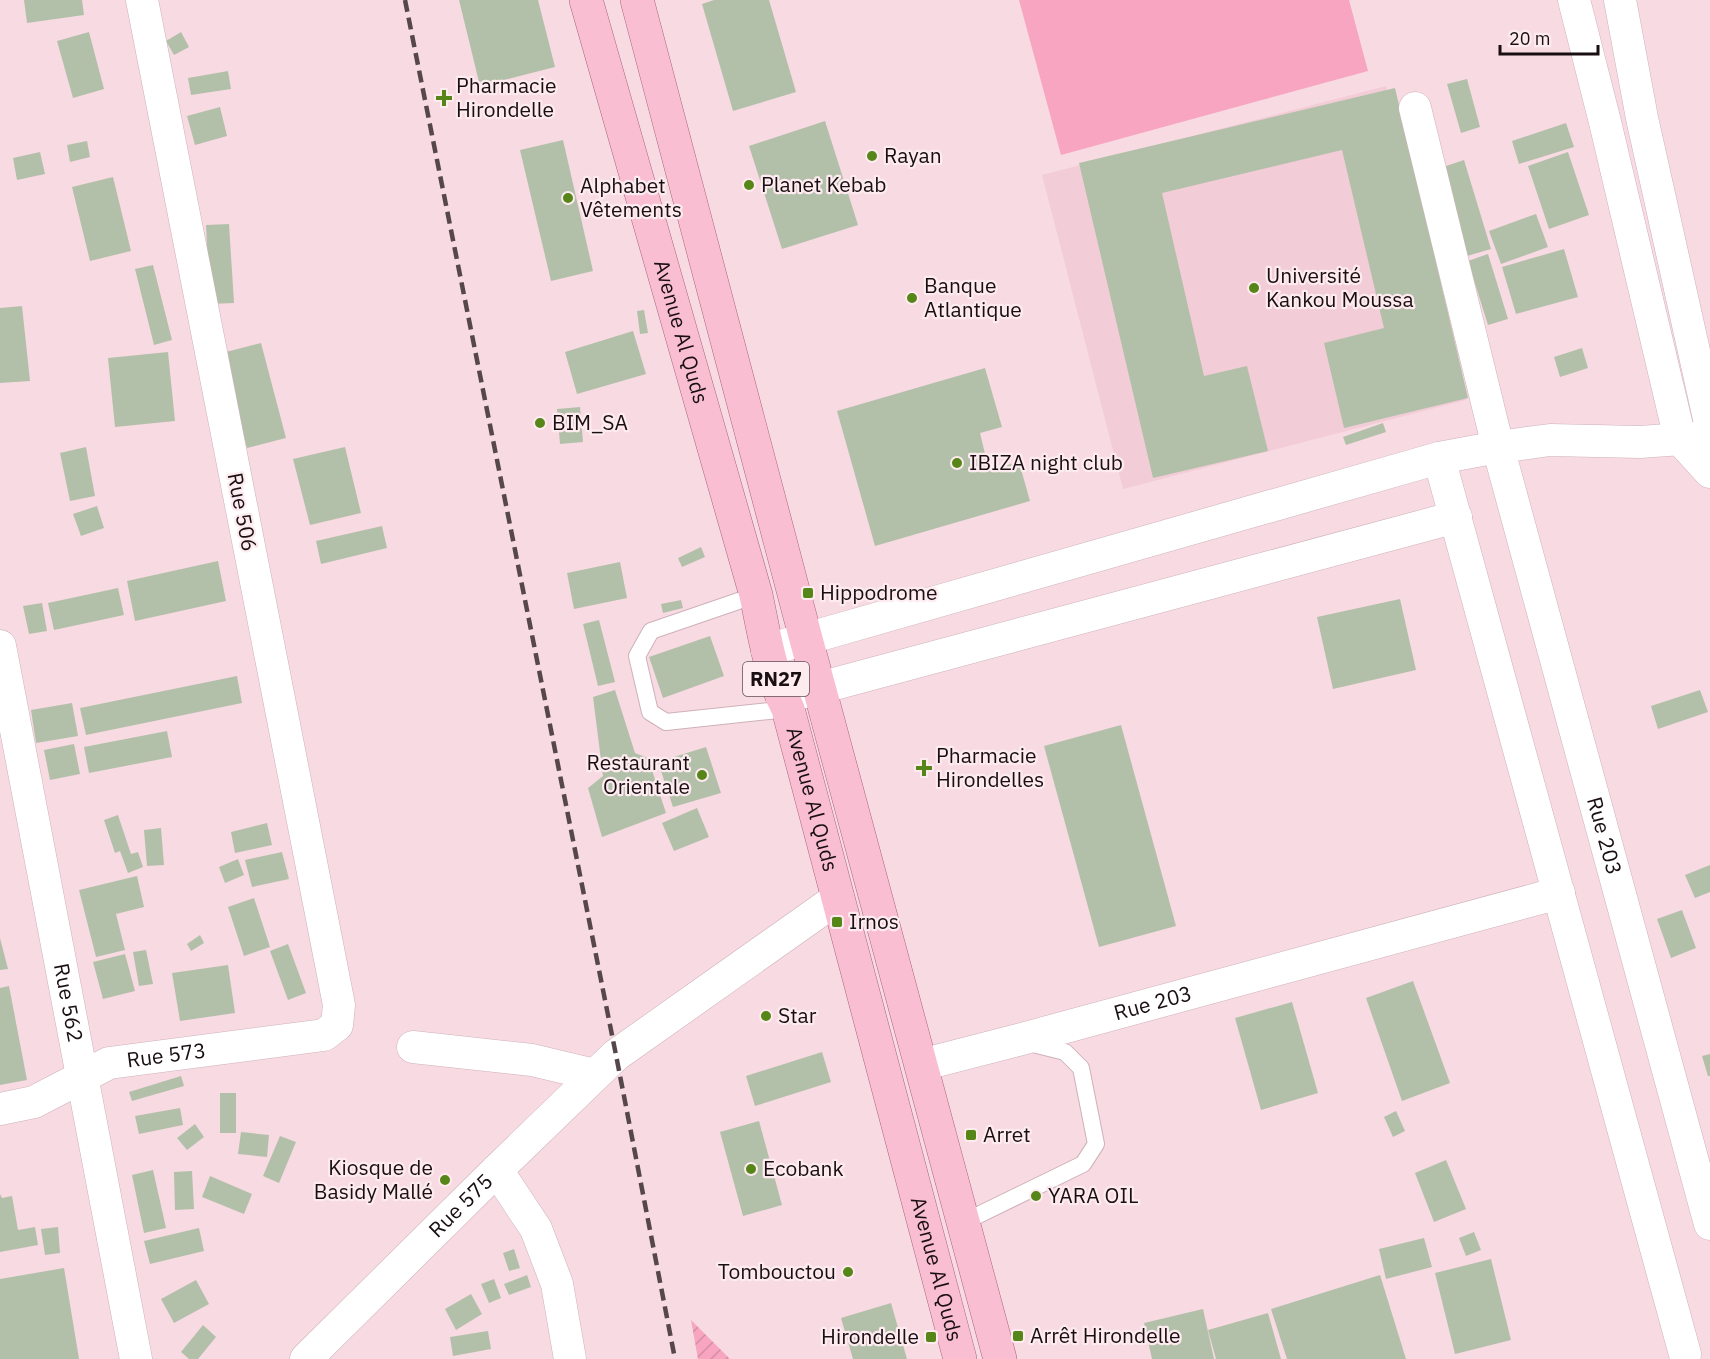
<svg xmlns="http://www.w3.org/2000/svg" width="1710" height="1359" font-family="'IBM Plex Sans',sans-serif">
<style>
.built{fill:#f2ccd7}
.garden{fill:url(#garden-furrows)}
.pitch{fill:#f7a5c0}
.building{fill:#b3c0a9}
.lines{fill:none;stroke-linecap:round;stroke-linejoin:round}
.service-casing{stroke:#ceb1b9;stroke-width:18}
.minor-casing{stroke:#ceb1b9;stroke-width:33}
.primary-casing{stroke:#a9647c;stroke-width:34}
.service{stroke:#fff;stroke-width:16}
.minor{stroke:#fff;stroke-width:32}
.primary{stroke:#fabed3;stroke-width:33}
.rail{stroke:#56474b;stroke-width:4.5;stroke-dasharray:12 6;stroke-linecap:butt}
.poi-dot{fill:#568618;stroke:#fdebf0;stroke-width:2}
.labels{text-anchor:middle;stroke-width:4.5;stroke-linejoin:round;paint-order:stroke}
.shield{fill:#fdebf0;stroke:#5d5155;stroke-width:1.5}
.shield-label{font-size:20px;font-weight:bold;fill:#190f12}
.poi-label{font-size:21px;fill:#190f12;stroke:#fdebf0;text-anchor:start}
.street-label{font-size:21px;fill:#190f12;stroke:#fdebf0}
</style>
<defs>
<pattern id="garden-furrows" width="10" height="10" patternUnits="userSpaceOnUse" patternTransform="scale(1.5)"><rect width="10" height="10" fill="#f7a5c0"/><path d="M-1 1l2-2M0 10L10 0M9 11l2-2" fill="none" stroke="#d38da4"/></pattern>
</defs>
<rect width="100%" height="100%" fill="#f8dae3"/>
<polygon class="built" points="1386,86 1466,400 1123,489 1042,175"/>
<polygon class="garden" points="691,1320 730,1359 698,1359"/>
<polygon class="pitch" points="1019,0 1349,0 1368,71 1061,155"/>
<g class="building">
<polygon points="24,0 82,0 84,15 27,23"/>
<polygon points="459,0 538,0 555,67 480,86"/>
<polygon points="714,0 769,0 796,92 733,111 702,4"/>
<polygon points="89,32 104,89 73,98 57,41"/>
<polygon points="181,32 189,47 174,55 166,41"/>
<polygon points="228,71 231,89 191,95 188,78"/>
<polygon points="1467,79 1480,127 1461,133 1447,84"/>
<polygon points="1395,88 1468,398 1344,428 1324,343 1384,328 1342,150 1162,193 1204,376 1247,366 1268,451 1153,478 1079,163"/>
<polygon points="220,107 227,136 195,145 187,116"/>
<polygon points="825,121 858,225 782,249 749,146"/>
<polygon points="1566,123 1574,147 1519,164 1512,141"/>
<polygon points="563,140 593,271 551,281 520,150"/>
<polygon points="87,141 90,157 70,162 67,145"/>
<polygon points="40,152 45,174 17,180 13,158"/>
<polygon points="1568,152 1589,215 1549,229 1528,166"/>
<polygon points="1464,160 1491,249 1467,256 1440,168"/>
<polygon points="113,177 131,251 90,261 72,187"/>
<polygon points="1536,214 1548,247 1501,264 1489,231"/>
<polygon points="229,224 234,303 210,304 206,225"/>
<polygon points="1564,249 1578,297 1516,314 1502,267"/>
<polygon points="1488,254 1508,319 1488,325 1468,261"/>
<polygon points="153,265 172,340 154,345 135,269"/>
<polygon points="22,306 30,381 0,383 0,308"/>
<polygon points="644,310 648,333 640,334 637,311"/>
<polygon points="633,331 646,374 577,394 565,352"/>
<polygon points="261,343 286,438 247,448 222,353"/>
<polygon points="1582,348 1588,368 1560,377 1554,357"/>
<polygon points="168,352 175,421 115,427 108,358"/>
<polygon points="985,368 1002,427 980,433 989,470 1019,462 1030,501 875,546 837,411"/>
<polygon points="580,407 583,442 560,444 557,409"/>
<polygon points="1383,423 1386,432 1346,445 1343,437"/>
<polygon points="86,447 95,496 70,501 60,453"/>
<polygon points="345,447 361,513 310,525 293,459"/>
<polygon points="97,506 104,528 81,536 73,514"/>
<polygon points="382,526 387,548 321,564 316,541"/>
<polygon points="701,547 705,557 682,567 678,558"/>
<polygon points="218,561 226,601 135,621 127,581"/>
<polygon points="620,562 627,598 574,609 567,573"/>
<polygon points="118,588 124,615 54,630 48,603"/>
<polygon points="1400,599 1416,670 1333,689 1317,617"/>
<polygon points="681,600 683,608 663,613 661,604"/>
<polygon points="42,603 47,631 29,634 23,606"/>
<polygon points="599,620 615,682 598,686 583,624"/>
<polygon points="710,636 724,676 663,698 649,657"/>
<polygon points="237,676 242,703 86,735 80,708"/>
<polygon points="615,690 635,753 648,758 666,813 602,837 588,788 603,776 593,697"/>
<polygon points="1700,690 1708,712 1658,729 1651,706"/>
<polygon points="72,703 78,736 36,743 31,710"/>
<polygon points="1121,725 1176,926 1099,947 1044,746"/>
<polygon points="167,731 172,757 89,773 84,747"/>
<polygon points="74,744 80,774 50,780 44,750"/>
<polygon points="706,747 721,793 673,807 658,762"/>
<polygon points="697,808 709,837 674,851 662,823"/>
<polygon points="118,815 131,854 138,852 143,867 128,873 120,851 115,853 104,820"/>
<polygon points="267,823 272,845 235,853 231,832"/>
<polygon points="161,828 164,865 147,866 144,830"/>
<polygon points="282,852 289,879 252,887 245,860"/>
<polygon points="238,859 244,875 225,883 219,867"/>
<polygon points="1710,865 1710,892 1695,898 1685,875"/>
<polygon points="137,876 144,907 116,914 125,950 96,957 79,890"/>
<polygon points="254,898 270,947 244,956 228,907"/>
<polygon points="1682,910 1696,948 1671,958 1657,919"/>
<polygon points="200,935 204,943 191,951 187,944"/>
<polygon points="0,938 8,969 0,970"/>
<polygon points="288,944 306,993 288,1000 270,951"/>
<polygon points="146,950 153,984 139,986 133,952"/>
<polygon points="125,954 135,991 103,999 93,962"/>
<polygon points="228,965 235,1013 180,1021 172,973"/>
<polygon points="1413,981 1450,1083 1402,1101 1366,998"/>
<polygon points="9,986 27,1080 0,1085 0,988"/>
<polygon points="1292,1002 1318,1093 1261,1110 1235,1018"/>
<polygon points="822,1052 831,1082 755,1106 746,1076"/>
<polygon points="1710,1054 1710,1076 1708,1076 1702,1056"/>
<polygon points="181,1076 184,1086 132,1101 129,1092"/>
<rect x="220" y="1093" width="16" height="40"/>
<polygon points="180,1108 183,1125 139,1134 135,1116"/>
<polygon points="1396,1111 1405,1131 1393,1137 1384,1117"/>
<polygon points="759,1121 782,1205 743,1216 720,1132"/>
<polygon points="195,1124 204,1137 187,1150 177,1138"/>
<polygon points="241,1132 269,1135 267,1157 238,1154"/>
<polygon points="280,1136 296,1142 279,1183 263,1176"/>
<polygon points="1446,1160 1466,1209 1434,1222 1415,1173"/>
<polygon points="153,1170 166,1228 144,1233 132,1175"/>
<polygon points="192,1171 194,1209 175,1210 174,1172"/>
<polygon points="210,1176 252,1194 244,1214 202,1197"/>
<polygon points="0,1194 2,1198 12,1196 18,1230 35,1227 38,1245 0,1252"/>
<polygon points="58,1227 60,1253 45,1255 41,1229"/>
<polygon points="199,1228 204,1251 150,1264 144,1241"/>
<polygon points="1474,1232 1481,1250 1466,1256 1459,1238"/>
<polygon points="1424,1238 1432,1267 1386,1279 1379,1249"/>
<polygon points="514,1249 520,1268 509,1271 503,1253"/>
<polygon points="1491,1259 1511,1340 1455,1354 1435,1273"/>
<polygon points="64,1268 79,1359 0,1359 0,1279"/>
<polygon points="527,1275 531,1287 509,1295 504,1284"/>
<polygon points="1380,1275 1406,1359 1287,1359 1271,1309"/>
<polygon points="494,1279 501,1298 489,1303 481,1284"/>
<polygon points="196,1280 209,1304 174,1323 161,1299"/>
<polygon points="471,1294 482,1314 456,1330 445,1309"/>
<polygon points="891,1303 907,1359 853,1359 841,1318"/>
<polygon points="1203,1309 1214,1359 1152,1359 1144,1323"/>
<polygon points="1268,1313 1281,1359 1216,1359 1208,1330"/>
<polygon points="203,1325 216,1337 198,1359 189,1359 181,1352"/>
<polygon points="488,1331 491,1349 453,1356 450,1337"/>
</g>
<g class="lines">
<defs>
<g id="service">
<polyline points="756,595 651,631 637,656 650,712 666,722 788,709"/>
<polyline points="964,1222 1083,1164 1096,1144 1081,1068 1065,1052 1029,1043"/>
</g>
<g id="minor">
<polyline points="1574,0 1605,122 1680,439 1710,472"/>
<polyline points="1620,0 1642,118 1710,423"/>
<path id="s1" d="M1415,108l83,339 212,777"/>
<polyline points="1439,458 1685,1354"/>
<path id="s2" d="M0,646l136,713"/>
<polyline points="767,650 1439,458 1498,447 1550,440 1640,442 1710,437"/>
<polyline points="782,698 1456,517"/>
<polyline points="413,1047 532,1060 595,1075"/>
<path id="s3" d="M921,1065l97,-25 541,-147"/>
<path id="s4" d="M0,1109l34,-7 75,-39 215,-28 13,-10 2,-20 -197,-1005"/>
<polyline points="497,1170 536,1229 557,1284 570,1359"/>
<path id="s5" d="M306,1359l191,-189 119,-115 222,-157"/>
</g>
<g id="primary">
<path id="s6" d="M586,0l170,595c8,38 14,79 32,114l172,650"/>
<polyline points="637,0 806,639 1000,1359"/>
</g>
</defs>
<use href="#service" class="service-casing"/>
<use href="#minor" class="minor-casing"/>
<use href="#primary" class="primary-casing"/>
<use href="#service" class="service"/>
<use href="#minor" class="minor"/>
<use href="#primary" class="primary"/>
<polyline class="rail" points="405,0 616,1055 675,1359"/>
</g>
<g class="poi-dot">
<path d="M441 89h6v6h6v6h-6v6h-6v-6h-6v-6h6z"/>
<circle cx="872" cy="156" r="6"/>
<circle cx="749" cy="185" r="6"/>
<circle cx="568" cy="198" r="6"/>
<circle cx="1254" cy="288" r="6"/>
<circle cx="912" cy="298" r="6"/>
<circle cx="540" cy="423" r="6"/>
<circle cx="957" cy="463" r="6"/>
<rect x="802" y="587" width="12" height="12" rx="3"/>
<path d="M921 759h6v6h6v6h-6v6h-6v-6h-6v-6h6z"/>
<circle cx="702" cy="775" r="6"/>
<rect x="831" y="916" width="12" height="12" rx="3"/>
<circle cx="766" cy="1016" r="6"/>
<rect x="965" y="1129" width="12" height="12" rx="3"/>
<circle cx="751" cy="1169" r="6"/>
<circle cx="445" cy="1180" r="6"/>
<circle cx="1036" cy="1196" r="6"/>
<circle cx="848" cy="1272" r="6"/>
<rect x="1012" y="1330" width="12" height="12" rx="3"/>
<rect x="925" y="1331" width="12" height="12" rx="3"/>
</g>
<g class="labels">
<rect class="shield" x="743" y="662" width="66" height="34" rx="4.5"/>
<g class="shield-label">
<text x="776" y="686">RN27</text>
</g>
<g class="poi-label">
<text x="456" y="93">Pharmacie<tspan x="456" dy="24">Hirondelle</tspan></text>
<text x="884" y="163">Rayan</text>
<text x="761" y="192">Planet Kebab</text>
<text x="580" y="193">Alphabet<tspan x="580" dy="24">Vêtements</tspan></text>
<text x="1266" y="283">Université<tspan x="1266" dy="24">Kankou Moussa</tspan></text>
<text x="924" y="293">Banque<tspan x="924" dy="24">Atlantique</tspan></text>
<text x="552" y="430">BIM_SA</text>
<text x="969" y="470">IBIZA night club</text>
<text x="820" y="600">Hippodrome</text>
<text x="936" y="763">Pharmacie<tspan x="936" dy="24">Hirondelles</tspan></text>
<text x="690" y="770" text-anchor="end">Restaurant<tspan x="690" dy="24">Orientale</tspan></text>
<text x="849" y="929">Irnos</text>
<text x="778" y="1023">Star</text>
<text x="983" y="1142">Arret</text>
<text x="433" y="1175" text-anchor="end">Kiosque de<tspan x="433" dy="24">Basidy Mallé</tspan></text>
<text x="763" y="1176">Ecobank</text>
<text x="1048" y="1203">YARA OIL</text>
<text x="836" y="1279" text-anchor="end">Tombouctou</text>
<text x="1030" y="1343">Arrêt Hirondelle</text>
<text x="919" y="1344" text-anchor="end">Hirondelle</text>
</g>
<g class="street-label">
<text dy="7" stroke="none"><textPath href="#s6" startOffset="345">Avenue Al Quds</textPath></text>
<text transform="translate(242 512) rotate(79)" y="7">Rue 506</text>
<text dy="7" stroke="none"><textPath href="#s6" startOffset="831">Avenue Al Quds</textPath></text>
<text dy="7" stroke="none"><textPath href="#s1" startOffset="752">Rue 203</textPath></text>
<text dy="7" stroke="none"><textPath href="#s2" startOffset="363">Rue 562</textPath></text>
<text dy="7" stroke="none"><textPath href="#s3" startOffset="240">Rue 203</textPath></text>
<text dy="7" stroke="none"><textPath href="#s4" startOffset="177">Rue 573</textPath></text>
<text dy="7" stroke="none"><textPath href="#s5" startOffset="218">Rue 575</textPath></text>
<text dy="7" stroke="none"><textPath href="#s6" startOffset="1317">Avenue Al Quds</textPath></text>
</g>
</g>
<path d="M1500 45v9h98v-9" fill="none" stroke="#190f12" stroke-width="3"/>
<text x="1509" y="45" font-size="18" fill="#190f12" stroke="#fdebf0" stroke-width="4.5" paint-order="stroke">20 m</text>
</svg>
